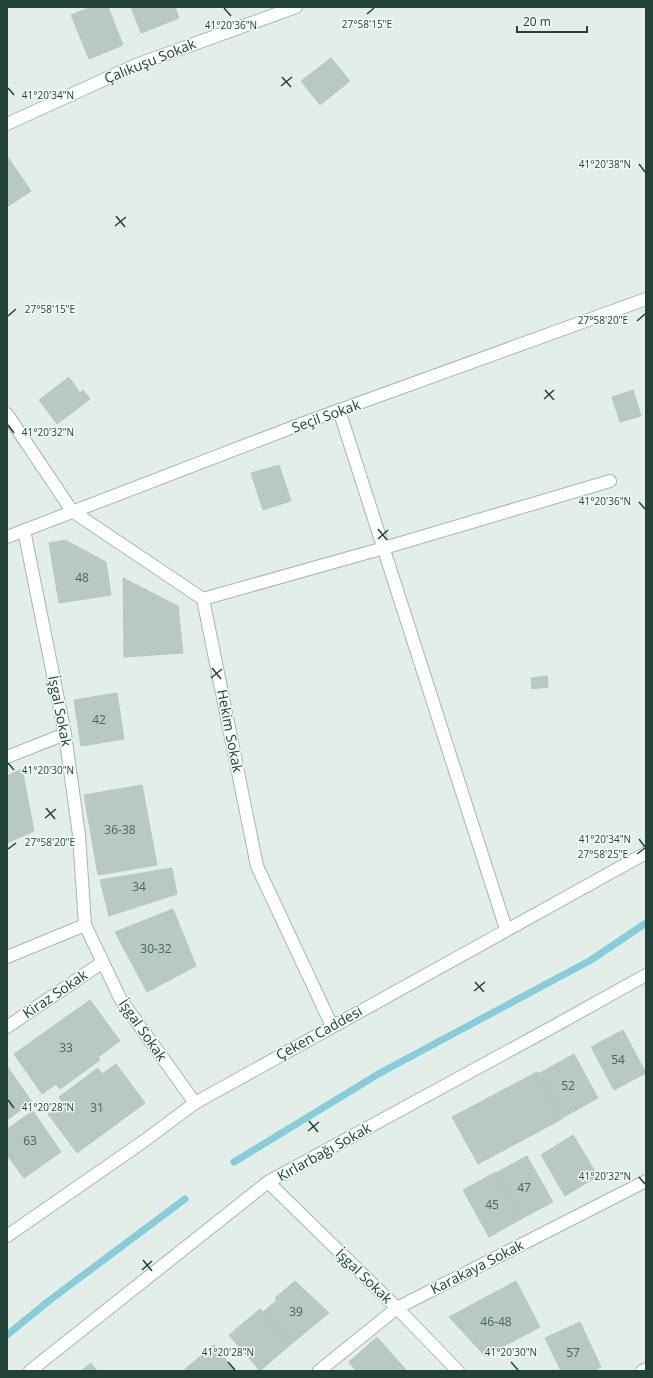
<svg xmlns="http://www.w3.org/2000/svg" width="653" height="1378" font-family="'Open Sans',sans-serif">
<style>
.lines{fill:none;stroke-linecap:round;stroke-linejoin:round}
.stream{stroke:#85cdd9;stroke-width:7}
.building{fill:#b8c9c2;stroke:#b4c9c0}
.minor-casing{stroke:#a5b7b1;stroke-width:14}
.tertiary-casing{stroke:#a5b7b1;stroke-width:14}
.minor{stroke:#fff;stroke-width:12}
.tertiary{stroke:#fff;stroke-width:12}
.ticks{fill:none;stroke:#204239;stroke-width:1.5}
.labels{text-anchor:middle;stroke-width:3;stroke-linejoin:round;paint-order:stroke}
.number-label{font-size:12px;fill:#46645b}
.street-label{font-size:14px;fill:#204239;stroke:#f4faf7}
.ticks-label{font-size:10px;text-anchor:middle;fill:#204239;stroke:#f4faf7;stroke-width:3;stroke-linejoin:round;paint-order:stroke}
</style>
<rect width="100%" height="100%" fill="#e3eee9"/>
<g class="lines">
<g class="stream">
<polyline points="234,1162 380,1073 591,960 646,923"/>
<polyline points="7,1335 50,1300 185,1199"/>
</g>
</g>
<g class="building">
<polygon points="91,7 108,7 123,45 89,59 71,15"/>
<polygon points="131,7 175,7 179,18 141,33"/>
<polygon points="331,58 350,81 320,105 301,81"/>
<polygon points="7,156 31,191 7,207"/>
<polygon points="69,377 80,393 83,390 90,399 57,424 39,400"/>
<polygon points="633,390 641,416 620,422 612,397"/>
<polygon points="279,465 291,501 263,510 251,473"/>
<polygon points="65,540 106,562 111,595 59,603 49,543"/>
<polygon points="123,578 178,606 183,653 124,657"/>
<polygon points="547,676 548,687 532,689 531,678"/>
<polygon points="117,693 124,739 81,746 74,700"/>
<polygon points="22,769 34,831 7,843 7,776"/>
<polygon points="142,785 157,865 98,875 84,795"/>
<polygon points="172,868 177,894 109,916 100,880"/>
<polygon points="173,909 196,966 147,992 115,932"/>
<polygon points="90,1000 120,1041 98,1057 100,1060 60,1089 56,1084 42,1094 14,1054"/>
<polygon points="623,1030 646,1073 614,1090 591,1047"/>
<polygon points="574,1054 598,1098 562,1118 538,1074"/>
<polygon points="116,1064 145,1103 77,1153 48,1114 63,1103 59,1097 98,1068 102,1074"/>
<polygon points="7,1066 32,1102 7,1120"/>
<polygon points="537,1072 562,1119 478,1164 452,1117"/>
<polygon points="33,1111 61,1152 24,1178 7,1155 7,1129"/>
<polygon points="573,1135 598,1176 565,1196 541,1155"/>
<polygon points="527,1156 553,1202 521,1219 496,1173"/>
<polygon points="496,1172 521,1219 489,1237 463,1190"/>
<polygon points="295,1281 329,1313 290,1345 263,1312 277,1300 275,1298"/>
<polygon points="516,1281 540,1327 485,1356 449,1317"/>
<polygon points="260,1309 290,1345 260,1371 229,1335"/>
<polygon points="580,1322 601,1367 593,1371 561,1371 545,1338"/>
<polygon points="377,1337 407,1371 356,1371 349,1362"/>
<polygon points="214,1345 235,1371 186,1371 185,1369"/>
<polygon points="91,1363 97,1371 81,1371"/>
</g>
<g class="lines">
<defs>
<g id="minor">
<polyline points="7,124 136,65 296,7"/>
<polyline points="339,410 506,929"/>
<polyline points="7,414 72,511 203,599 257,866 332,1026"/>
<polyline points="24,530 65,734 79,835 85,925 121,1000 195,1103"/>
<polyline points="7,537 301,424 646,299"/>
<polyline points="203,599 384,548 610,481"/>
<polyline points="7,757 65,734"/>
<polyline points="7,957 85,925"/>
<polyline points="7,1027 103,962"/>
<polyline points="268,1182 397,1308 458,1371"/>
<polyline points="30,1371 268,1182 558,1024 646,975"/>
<polyline points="319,1371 397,1308 646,1181"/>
<polyline points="642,1371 646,1369"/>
</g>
<polyline id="tertiary" points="7,1236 144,1141 195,1103 646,853"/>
</defs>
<use href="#minor" class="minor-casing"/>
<use href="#tertiary" class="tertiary-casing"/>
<use href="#minor" class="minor"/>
<use href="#tertiary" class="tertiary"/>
</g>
<path class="ticks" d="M224,8l7,8M367,14l7,-6M282,77l9,10M281,86l11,-9M8,88l6,7M639,164l6,8M116,216l9,11M115,226l11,-9M8,316l8,-7M637,321l8,-7M545,390l9,10M544,399l10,-9M8,425l6,8M639,502l6,7M378,529l9,11M378,539l10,-9M212,668l9,11M211,678l11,-9M8,763l6,7M46,808l9,11M45,818l11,-9M639,839l6,8M8,849l8,-6M637,854l8,-6M475,982l9,10M474,991l11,-9M8,1100l6,8M309,1121l9,11M308,1131l11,-9M639,1177l6,7M143,1260l9,11M142,1270l10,-9M228,1362l7,8M511,1362l7,8"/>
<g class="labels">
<g class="number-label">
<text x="82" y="582">48</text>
<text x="99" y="724">42</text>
<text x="120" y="834">36-38</text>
<text x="139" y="891">34</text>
<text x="156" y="953">30-32</text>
<text x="66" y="1052">33</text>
<text x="618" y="1064">54</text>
<text x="568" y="1090">52</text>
<text x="97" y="1112">31</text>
<text x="30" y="1145">63</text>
<text x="524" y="1192">47</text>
<text x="492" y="1209">45</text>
<text x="296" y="1316">39</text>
<text x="496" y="1326">46-48</text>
<text x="573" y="1357">57</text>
</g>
<g class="street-label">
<text transform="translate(150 61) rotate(-22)" y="5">Çalıkuşu Sokak</text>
<text transform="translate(326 416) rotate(-20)" y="5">Seçil Sokak</text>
<text transform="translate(60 711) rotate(79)" y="5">İşgal Sokak</text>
<text transform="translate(230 731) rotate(79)" y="5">Hekim Sokak</text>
<text transform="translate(55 994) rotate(-34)" y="5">Kiraz Sokak</text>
<text transform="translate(143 1030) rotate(55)" y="5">İşgal Sokak</text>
<text transform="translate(319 1033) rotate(-29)" y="5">Çeken Caddesi</text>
<text transform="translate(324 1152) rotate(-29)" y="5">Kırlarbağı Sokak</text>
<text transform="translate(477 1267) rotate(-27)" y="5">Karakaya Sokak</text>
<text transform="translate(364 1276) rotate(44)" y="5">İşgal Sokak</text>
</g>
</g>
<g class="ticks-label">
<text x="367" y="28">27°58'15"E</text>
<text x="231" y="29">41°20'36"N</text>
<text x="48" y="99">41°20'34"N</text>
<text x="605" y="168">41°20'38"N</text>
<text x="50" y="313">27°58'15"E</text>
<text x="603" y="324">27°58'20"E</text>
<text x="48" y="436">41°20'32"N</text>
<text x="605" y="505">41°20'36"N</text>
<text x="48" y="774">41°20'30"N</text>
<text x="605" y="843">41°20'34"N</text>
<text x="50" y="846">27°58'20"E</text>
<text x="603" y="858">27°58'25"E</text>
<text x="48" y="1111">41°20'28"N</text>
<text x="605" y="1180">41°20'32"N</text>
<text x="228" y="1356">41°20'28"N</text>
<text x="511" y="1356">41°20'30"N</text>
</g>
<rect width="653" height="1378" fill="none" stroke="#204239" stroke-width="16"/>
<path d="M517 26v6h70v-6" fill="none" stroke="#204239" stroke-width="2"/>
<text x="523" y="26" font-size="12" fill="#204239" stroke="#f4faf7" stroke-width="3" paint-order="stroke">20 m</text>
</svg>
